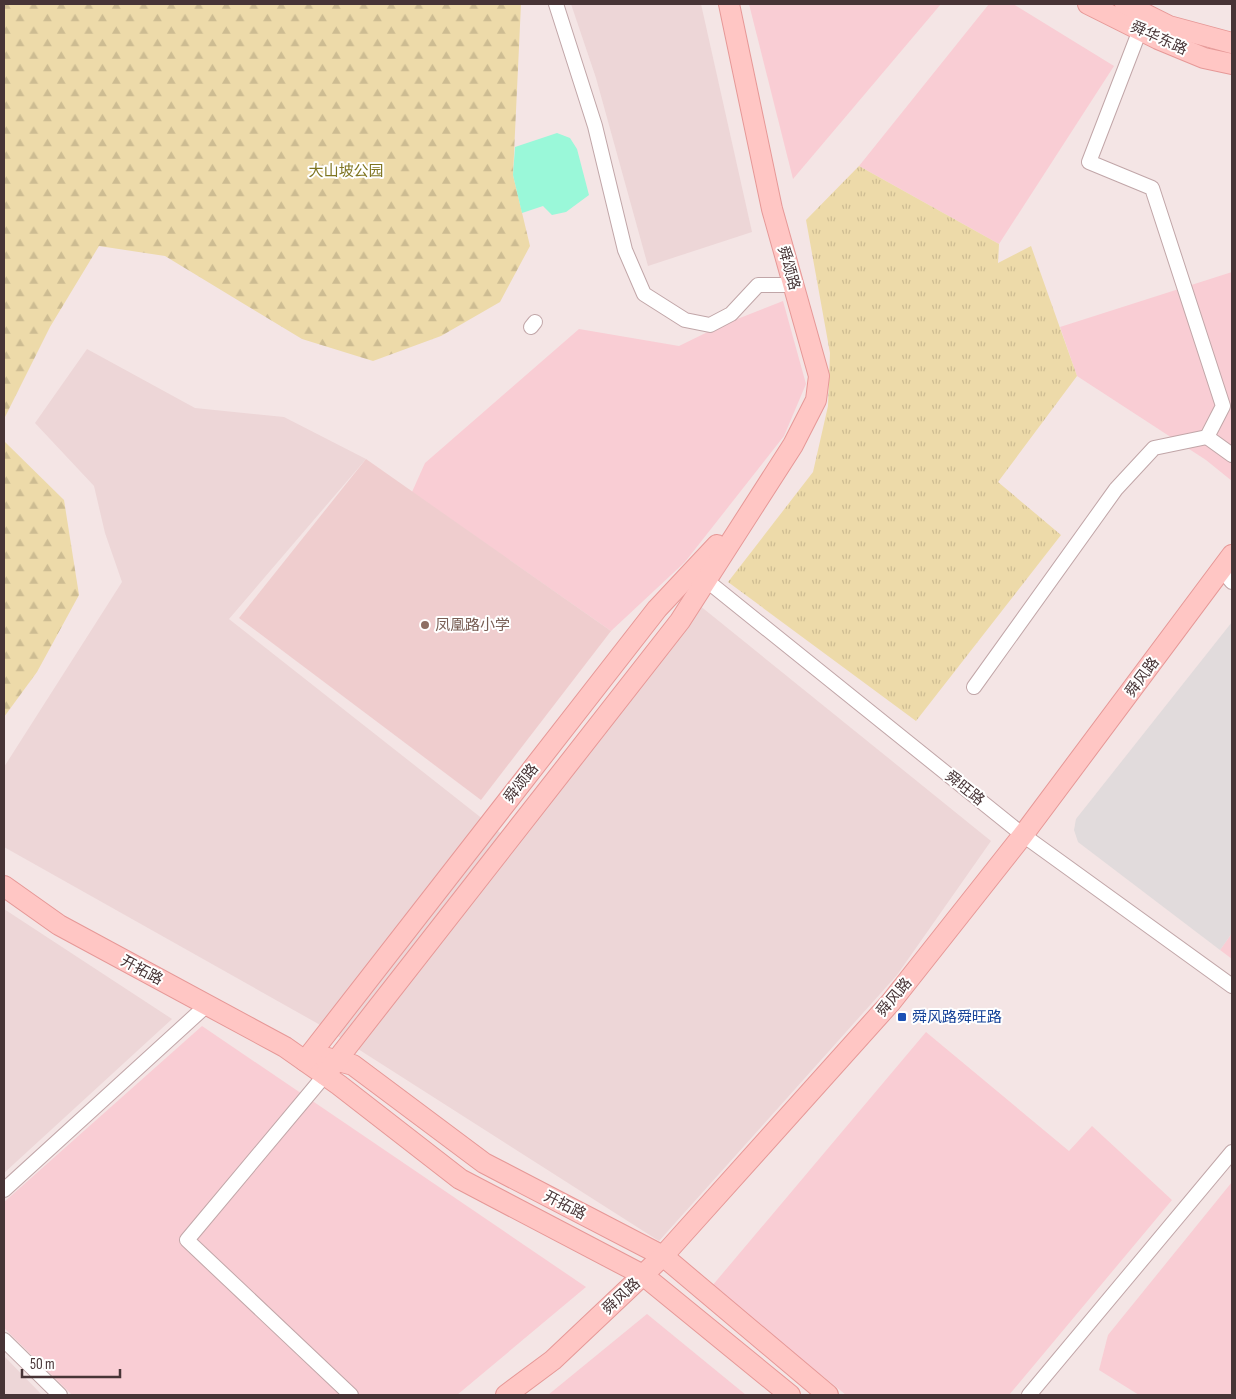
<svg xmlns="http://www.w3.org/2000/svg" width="1236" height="1399" font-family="'Sofia Sans Condensed','Noto Sans SC',sans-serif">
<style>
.residential{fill:#edd6d7}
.commercial{fill:#f9cdd4}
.education{fill:#efcdce}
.grass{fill:url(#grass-tufts)}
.forest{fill:url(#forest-firs)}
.parking{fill:#e1dbdc}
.water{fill:#9af8d9}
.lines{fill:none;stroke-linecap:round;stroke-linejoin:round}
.street-casing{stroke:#c1a6a8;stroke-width:16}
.secondary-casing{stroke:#e69897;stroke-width:22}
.street{stroke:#fff;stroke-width:14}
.secondary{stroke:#ffc6c4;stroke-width:20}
.education-dot{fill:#8d6e63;stroke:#fff;stroke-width:2}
.transit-dot{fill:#1a4fb4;stroke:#fff;stroke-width:2}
.labels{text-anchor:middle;stroke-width:4;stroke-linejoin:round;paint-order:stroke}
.street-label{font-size:15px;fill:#473436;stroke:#fff}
.park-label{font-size:15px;fill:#7f7521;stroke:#fff}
.education-label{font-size:15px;fill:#785e54;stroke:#fff;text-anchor:start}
.transit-label{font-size:15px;fill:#164399;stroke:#fff;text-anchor:start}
</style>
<defs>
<pattern id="grass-tufts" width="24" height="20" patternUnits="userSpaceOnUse" patternTransform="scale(1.25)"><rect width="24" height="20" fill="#eddaa9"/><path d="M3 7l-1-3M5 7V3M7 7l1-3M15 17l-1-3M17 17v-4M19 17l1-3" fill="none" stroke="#cdbc92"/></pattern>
<pattern id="forest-firs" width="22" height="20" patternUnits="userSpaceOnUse" patternTransform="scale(1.25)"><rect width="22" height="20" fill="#eddaa9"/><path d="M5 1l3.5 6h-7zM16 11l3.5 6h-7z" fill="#cdbc92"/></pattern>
</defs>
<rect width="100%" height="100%" fill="#f4e5e5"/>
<g class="residential">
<polygon points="571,4 701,4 752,232 648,266 596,78"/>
<polygon points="87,349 195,408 284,417 366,459 229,619 512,842 699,605 991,841 897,975 659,1241 322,1026 4,847 4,767 122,582 105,533 94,486 35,423"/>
<polygon points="4,909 172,1019 4,1173"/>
<polygon points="4,1356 42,1395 4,1395"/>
</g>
<g class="commercial">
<polygon points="749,4 941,4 793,179"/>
<polygon points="989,4 1013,4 1114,66 999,244 859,166"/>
<polygon points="1232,272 1232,481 1206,460 1077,376 1060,327"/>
<polygon points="783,301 806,384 784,436 685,562 611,631 412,492 425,463 579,329 679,346 722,325"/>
<polygon points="1232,933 1232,959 1220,950"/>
<polygon points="202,1026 586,1287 457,1395 72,1395 4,1328 4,1202"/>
<polygon points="926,1032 1069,1151 1092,1126 1172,1200 1009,1395 846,1395 712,1286"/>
<polygon points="1232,1182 1232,1395 1139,1395 1099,1370 1108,1335"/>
<polygon points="647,1314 746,1395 548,1395"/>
</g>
<polygon class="education" points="366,459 611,631 481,800 239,618"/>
<polygon class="grass" points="859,166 999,244 998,263 1031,246 1077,376 998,482 1061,535 916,721 728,582 813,472 828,406 830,353 806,220"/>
<g class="forest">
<polygon points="4,4 521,4 513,175 530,246 500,302 441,336 373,361 302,339 165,256 99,246 50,327 4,419"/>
<polygon points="4,441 64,500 79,595 37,672 4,717"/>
</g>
<polygon class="parking" points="1232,622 1232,933 1220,950 1078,842 1074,830 1076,819"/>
<polygon class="water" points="557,133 570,138 577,149 589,195 566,212 552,215 543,206 522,213 513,175 515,147"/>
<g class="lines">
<defs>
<g id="street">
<polyline points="556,4 595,126 625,250 644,294 685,320 710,325 731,314 758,285 793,285"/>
<polyline points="1143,22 1089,162 1152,188 1223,406 1207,437 1232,455"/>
<polyline points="531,327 535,322"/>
<polyline points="1221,569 1232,582"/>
<polyline points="706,580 1023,835 1232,986"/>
<polyline points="974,687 1116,489 1154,448 1207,437"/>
<polyline points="325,1075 187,1240 351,1395"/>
<polyline points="4,1190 207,1005"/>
<polyline points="4,1340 60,1395"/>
<polyline points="1029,1395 1232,1152"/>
</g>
<g id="secondary">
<polyline points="1088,4 1158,39 1204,58 1232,64"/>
<polyline points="1125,4 1169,26 1232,43"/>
<polyline points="4,886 59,925 285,1047 339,1085 460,1179 643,1275 790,1395"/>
<polyline points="324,1057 353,1065 484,1163 663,1256 828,1395"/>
<polyline points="305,1061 657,609 717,545"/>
<polyline points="325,1075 680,621 793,445 816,400 819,376 772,209 729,4"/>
<polyline points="506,1395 553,1360 663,1256 891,1002 1023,835 1232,555"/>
</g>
</defs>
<use href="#street" class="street-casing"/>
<use href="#secondary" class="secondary-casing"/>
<use href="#street" class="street"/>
<use href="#secondary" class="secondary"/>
</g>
<circle class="education-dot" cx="425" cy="625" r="5"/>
<rect class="transit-dot" x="897" y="1012" width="10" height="10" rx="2.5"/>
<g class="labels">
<g class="street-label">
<text transform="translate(1159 38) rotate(24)" y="5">舜华东路</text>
<text transform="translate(789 268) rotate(74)" y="5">舜颂路</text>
<text transform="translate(1142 677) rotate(-53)" y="5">舜风路</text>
<text transform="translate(521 783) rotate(-52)" y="5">舜颂路</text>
<text transform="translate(965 788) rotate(39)" y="5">舜旺路</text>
<text transform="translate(142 970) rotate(28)" y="5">开拓路</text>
<text transform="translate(894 997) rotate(-50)" y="5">舜风路</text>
<text transform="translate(565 1205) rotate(27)" y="5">开拓路</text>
<text transform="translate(621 1296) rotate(-43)" y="5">舜风路</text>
</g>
<g class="park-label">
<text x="346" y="176">大山坡公园</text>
</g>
<g class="education-label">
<text x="435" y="630">凤凰路小学</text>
</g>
<g class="transit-label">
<text x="912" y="1022">舜风路舜旺路</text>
</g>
</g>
<rect width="1236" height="1399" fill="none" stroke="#473436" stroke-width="10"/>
<path d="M22 1369v8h98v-8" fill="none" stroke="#473436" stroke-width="2.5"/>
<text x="30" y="1369" font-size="15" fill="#473436" stroke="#ffffff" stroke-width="4" paint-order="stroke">50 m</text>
</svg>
